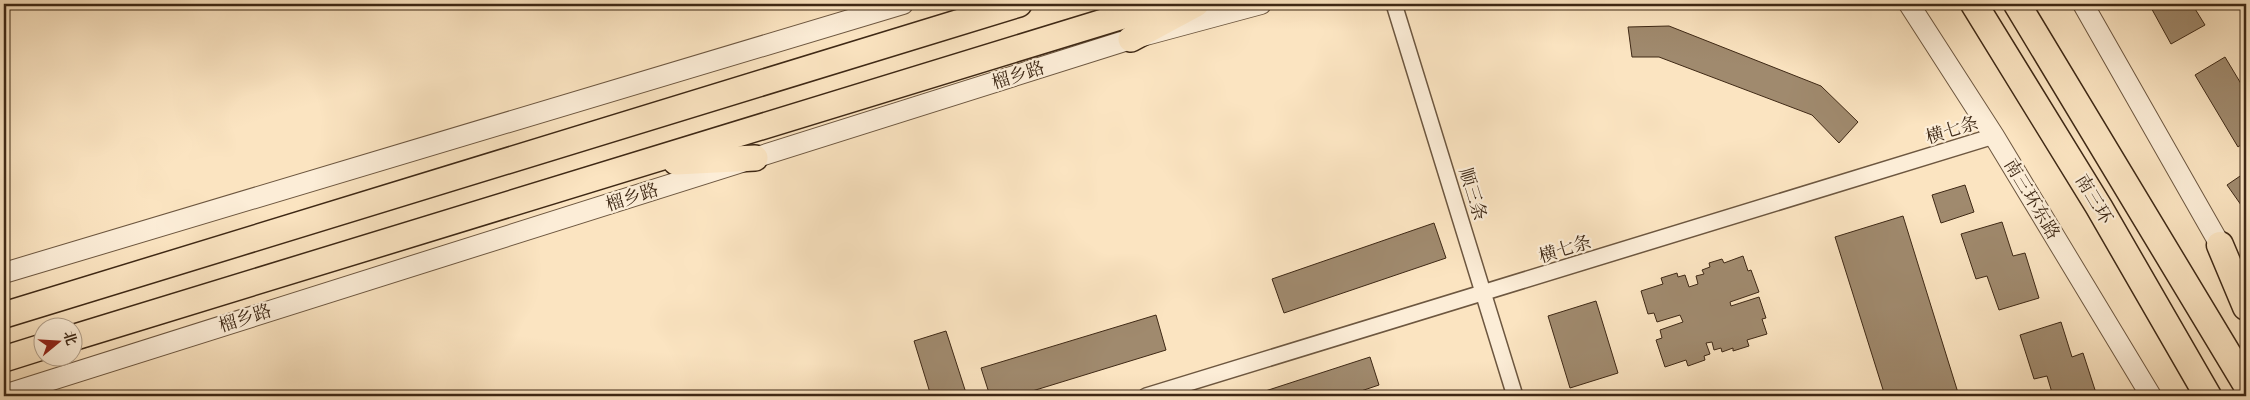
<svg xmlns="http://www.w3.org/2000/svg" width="2250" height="400" font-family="'IM FELL Great Primer','Noto Serif SC',serif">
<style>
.building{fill:#a08a6e;stroke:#3e2815}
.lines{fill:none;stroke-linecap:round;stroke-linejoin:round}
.minor-casing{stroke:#6d5740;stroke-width:18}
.tertiary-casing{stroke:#6d5740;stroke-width:22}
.primary-casing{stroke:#3e2815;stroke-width:28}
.trunk-casing{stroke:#3e2815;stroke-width:29}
.minor{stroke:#fcedd7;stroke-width:15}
.tertiary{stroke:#fcedd7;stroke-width:20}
.primary{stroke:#fbe4c1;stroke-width:25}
.trunk{stroke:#fbe4c1;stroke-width:26}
.labels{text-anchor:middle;stroke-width:4.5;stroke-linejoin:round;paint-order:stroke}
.street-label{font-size:18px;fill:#3e2815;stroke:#fcedd7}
</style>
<rect width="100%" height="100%" fill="#fbe4c1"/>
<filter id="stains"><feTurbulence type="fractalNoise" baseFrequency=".004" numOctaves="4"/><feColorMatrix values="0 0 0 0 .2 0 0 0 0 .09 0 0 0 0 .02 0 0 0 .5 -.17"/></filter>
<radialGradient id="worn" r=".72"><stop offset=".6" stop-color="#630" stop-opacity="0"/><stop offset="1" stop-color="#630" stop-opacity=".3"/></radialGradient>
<g class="building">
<polygon points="2149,4 2192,4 2205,25 2171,44"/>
<polygon points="1669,26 1821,86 1858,122 1839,143 1812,115 1659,57 1632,57 1628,27"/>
<polygon points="2246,39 2246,51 2241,43"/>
<polygon points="2225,57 2246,92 2246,141 2238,147 2195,75"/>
<polygon points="2246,172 2246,212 2227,185"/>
<polygon points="1965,185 1974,212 1941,223 1932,195"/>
<polygon points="1903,216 1959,396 1885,396 1835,237"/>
<polygon points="2002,222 2013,256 2025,253 2039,298 1999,310 1987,276 1976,279 1961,234"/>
<polygon points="1434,223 1446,258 1284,313 1272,279"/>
<polygon points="1743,256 1748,271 1751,270 1759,292 1730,302 1731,306 1759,297 1766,318 1762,319 1767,334 1747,340 1749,346 1733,351 1733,348 1722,352 1721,348 1714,350 1712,342 1706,343 1710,354 1704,356 1705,360 1688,366 1686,360 1665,367 1656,340 1662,338 1660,330 1683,322 1680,315 1657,322 1654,313 1648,314 1641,291 1663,284 1661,278 1677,273 1678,277 1685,275 1689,287 1698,284 1696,276 1704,274 1702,270 1710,267 1709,263 1722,259 1724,263"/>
<polygon points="1596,301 1618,373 1570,388 1548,316"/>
<polygon points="1156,315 1166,350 1016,396 990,396 981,368"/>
<polygon points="2061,322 2072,357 2083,353 2097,396 2053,396 2047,376 2034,379 2020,335"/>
<polygon points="946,331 967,396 931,396 914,341"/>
<polygon points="1370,357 1379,385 1346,396 1250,396"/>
<polygon points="1385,391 1387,396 1369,396"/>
</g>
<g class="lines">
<defs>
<g id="minor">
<polyline points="1394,4 1515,396"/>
<polyline points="1146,396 1994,136"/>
</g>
<g id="tertiary">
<polyline points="1909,4 1994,136 2151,396"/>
<polyline points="2083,4 2227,257"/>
<polyline points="4,273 903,4"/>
<polyline points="4,395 1131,39 1261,4"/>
</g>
<g id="primary">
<polyline points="1131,39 1196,4"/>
<polyline points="676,162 755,158"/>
<polyline points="4,315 1019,4"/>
<polyline points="72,338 1162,4"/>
<polyline points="4,359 42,347"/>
</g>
<g id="trunk">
<polyline points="1974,4 2099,207 2208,396"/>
<polyline points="2017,4 2246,384"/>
<polyline points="2220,245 2246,307"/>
</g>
</defs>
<use href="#minor" class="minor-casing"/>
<use href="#tertiary" class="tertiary-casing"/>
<use href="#primary" class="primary-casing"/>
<use href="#trunk" class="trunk-casing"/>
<use href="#minor" class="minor"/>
<use href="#tertiary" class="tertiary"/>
<use href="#primary" class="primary"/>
<use href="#trunk" class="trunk"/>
</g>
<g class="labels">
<g class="street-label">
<text transform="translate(1018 75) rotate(-18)" y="6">榴乡路</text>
<text transform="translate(1952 130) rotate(-17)" y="6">横七条</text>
<text transform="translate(1473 194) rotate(73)" y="6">顺三条</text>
<text transform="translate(632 197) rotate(-18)" y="6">榴乡路</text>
<text transform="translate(2032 199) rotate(59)" y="6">南三环东路</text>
<text transform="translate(2094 199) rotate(59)" y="6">南三环</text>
<text transform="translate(1565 249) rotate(-17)" y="6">横七条</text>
<text transform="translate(245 318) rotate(-18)" y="6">榴乡路</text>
</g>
</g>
<rect width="2250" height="400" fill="none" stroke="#fbe4c1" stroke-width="20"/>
<rect x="5" y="5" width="2240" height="390" fill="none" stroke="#3e2815" stroke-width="2.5"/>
<rect x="10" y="10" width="2230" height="380" fill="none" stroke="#3e2815"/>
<g transform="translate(58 342) rotate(72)"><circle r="24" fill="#fcedd7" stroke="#b09e89"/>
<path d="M0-4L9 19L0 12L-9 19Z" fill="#8f2418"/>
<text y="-8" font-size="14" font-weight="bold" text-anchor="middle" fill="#3e2815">北</text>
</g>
<rect width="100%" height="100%" filter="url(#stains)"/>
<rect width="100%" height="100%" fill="url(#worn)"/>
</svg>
